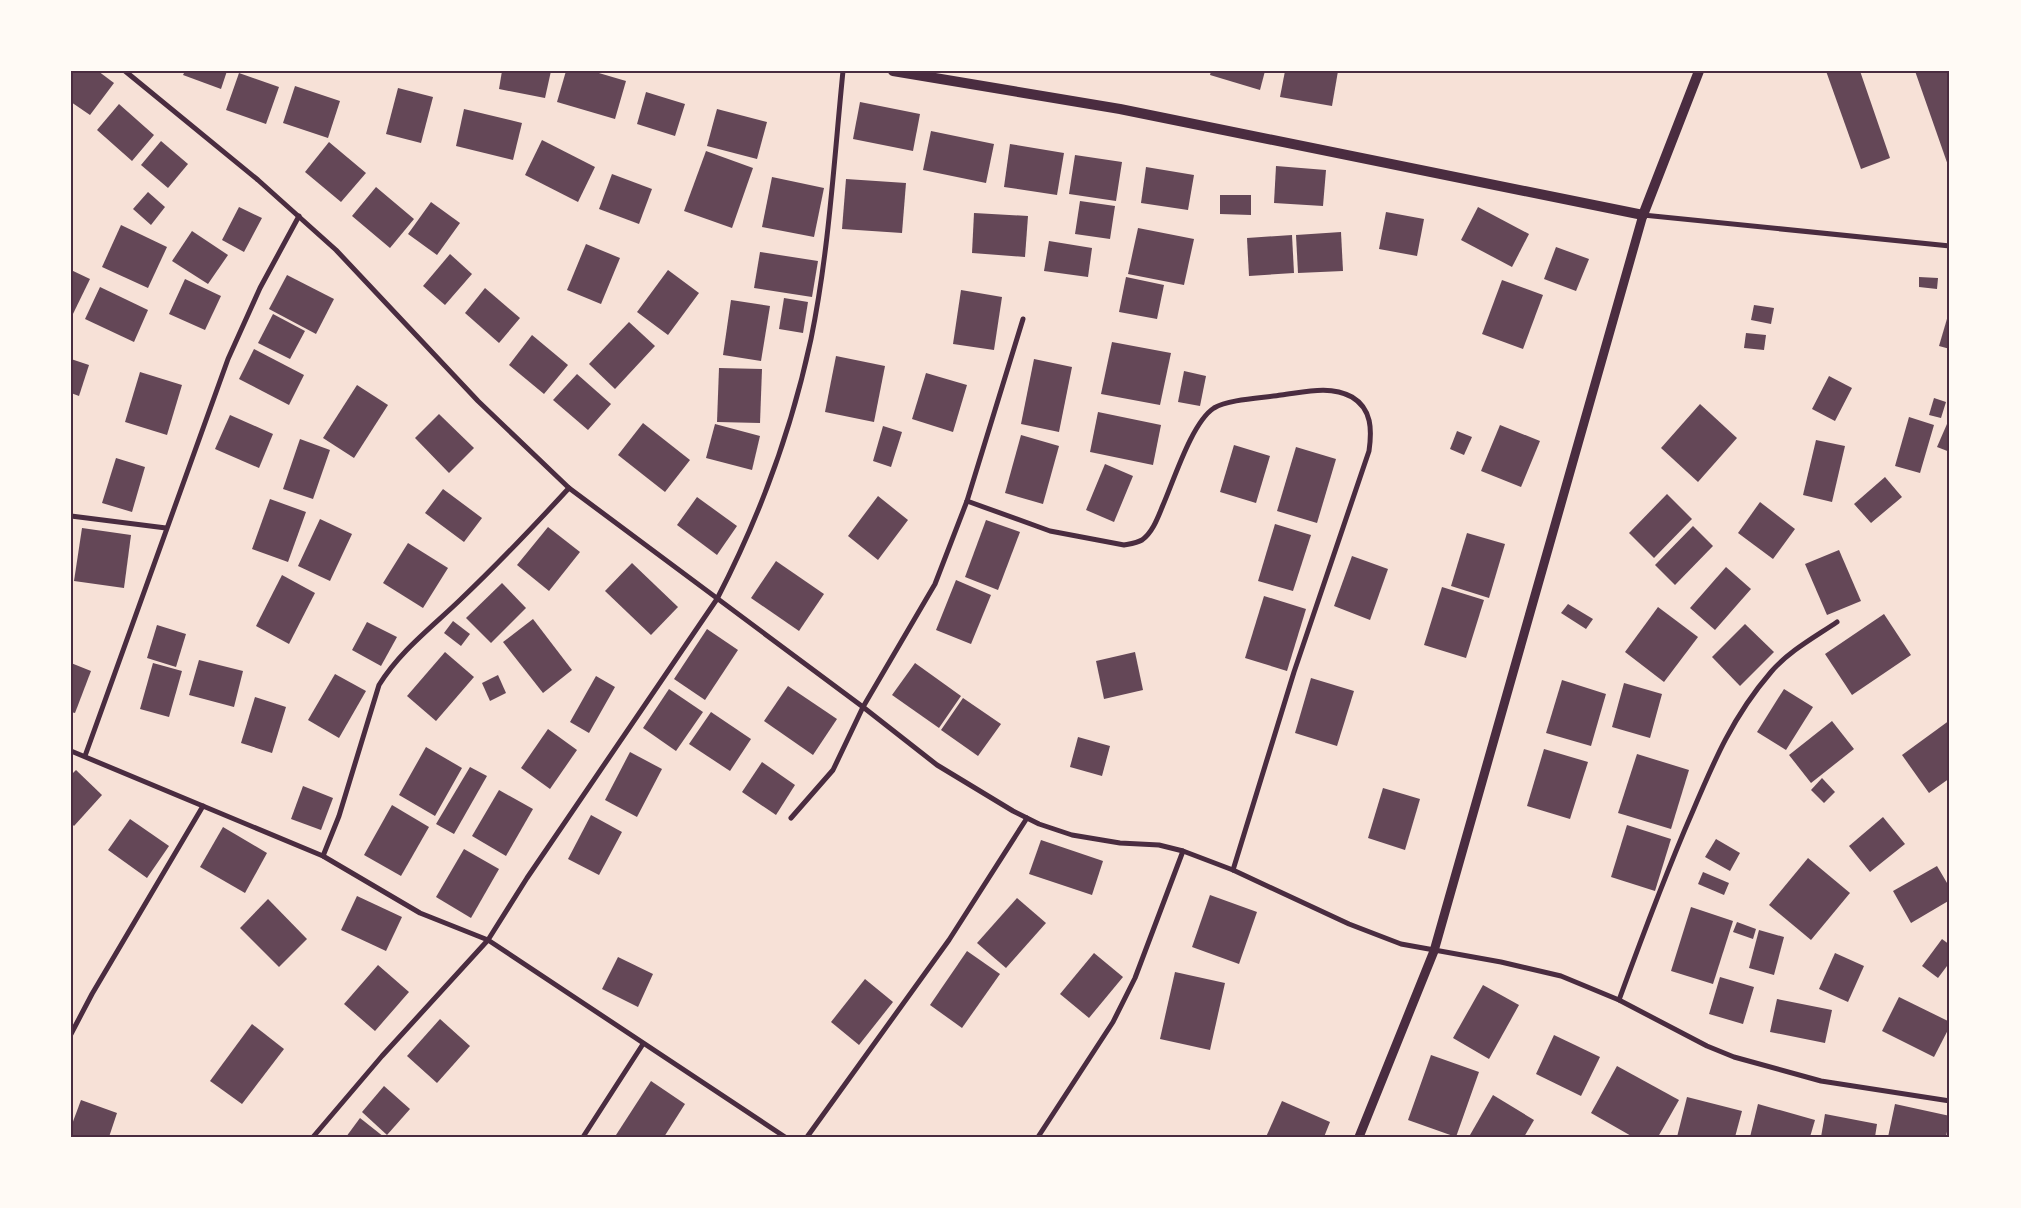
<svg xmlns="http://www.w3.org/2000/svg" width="2021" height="1208" font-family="'Playfair Display',serif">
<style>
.building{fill:#644757}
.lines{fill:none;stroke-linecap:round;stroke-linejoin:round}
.minor{stroke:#4a2c40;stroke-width:5}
.tertiary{stroke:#4a2c40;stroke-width:9}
.secondary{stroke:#4a2c40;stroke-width:10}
.neatline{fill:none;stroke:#4a2c40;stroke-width:2}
</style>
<rect width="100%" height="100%" fill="#f7e1d7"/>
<g class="building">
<polygon points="71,71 98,71 114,83 90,115 71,102"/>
<polygon points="185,71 227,71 221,89 183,75"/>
<polygon points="502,71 551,71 545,98 499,89"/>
<polygon points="566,71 592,71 626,81 615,119 557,102"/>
<polygon points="1211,71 1265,71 1260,90 1210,75"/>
<polygon points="1285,71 1338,71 1332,106 1280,97"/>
<polygon points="1826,71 1860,71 1890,158 1861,169"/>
<polygon points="1915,71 1948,71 1950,76 1950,171"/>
<polygon points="239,73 279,87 266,124 226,110"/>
<polygon points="295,86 340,101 328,138 283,123"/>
<polygon points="398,88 433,97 421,143 386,134"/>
<polygon points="646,92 685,104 675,136 637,124"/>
<polygon points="860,102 920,114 913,151 853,139"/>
<polygon points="119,104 154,135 132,161 97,130"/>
<polygon points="464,109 522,123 513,160 456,146"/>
<polygon points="717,109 767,122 757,159 707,146"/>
<polygon points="931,131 994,144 986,183 923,170"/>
<polygon points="542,140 595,167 578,202 525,175"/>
<polygon points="161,141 188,164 168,188 141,165"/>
<polygon points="329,142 366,173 341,202 305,172"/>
<polygon points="1010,144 1064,153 1057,195 1004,187"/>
<polygon points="706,151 753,168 732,228 684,211"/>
<polygon points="1075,155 1122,162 1116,201 1069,194"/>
<polygon points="1276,166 1326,170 1323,206 1274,203"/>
<polygon points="1146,167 1194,175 1188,210 1141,203"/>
<polygon points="612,174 652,189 639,224 599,209"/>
<polygon points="772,177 824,188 814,237 762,227"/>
<polygon points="846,179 906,183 902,233 842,229"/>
<polygon points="376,187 414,219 390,248 352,216"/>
<polygon points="148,192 165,207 151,225 133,209"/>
<polygon points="1220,195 1251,195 1251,215 1220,214"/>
<polygon points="1080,201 1115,206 1110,239 1075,234"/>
<polygon points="431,202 460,223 437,255 408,234"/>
<polygon points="239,207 262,218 244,252 222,240"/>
<polygon points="1478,207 1529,234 1512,267 1461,240"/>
<polygon points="1386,212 1424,219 1417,256 1379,249"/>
<polygon points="974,213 1028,216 1025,257 972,253"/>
<polygon points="121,225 167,247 148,288 102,267"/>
<polygon points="1138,228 1194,239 1184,285 1128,274"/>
<polygon points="192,231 228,255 208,284 172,261"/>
<polygon points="1341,232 1343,271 1298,273 1296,235"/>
<polygon points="1292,235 1294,273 1249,276 1247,238"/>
<polygon points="1049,241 1092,248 1088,277 1044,271"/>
<polygon points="586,244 620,258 601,304 567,290"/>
<polygon points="1556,247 1589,259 1576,291 1544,279"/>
<polygon points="760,252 818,261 812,297 754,288"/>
<polygon points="450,254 472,274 445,305 423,286"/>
<polygon points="71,270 90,279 71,318"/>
<polygon points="668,270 699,293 668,335 637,312"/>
<polygon points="287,275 334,299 316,334 269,309"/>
<polygon points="1126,277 1164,285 1157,319 1119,312"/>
<polygon points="1919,277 1938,278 1937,289 1919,287"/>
<polygon points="185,279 221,296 205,330 169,314"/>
<polygon points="1502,280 1543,295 1523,349 1482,334"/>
<polygon points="100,287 148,310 134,342 85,319"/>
<polygon points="485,288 520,318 499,343 465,313"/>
<polygon points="961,290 1002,297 994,350 953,344"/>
<polygon points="784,298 808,302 803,333 779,329"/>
<polygon points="731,300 770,306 761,361 723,355"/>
<polygon points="1754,305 1774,308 1771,324 1751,320"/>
<polygon points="1949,312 1950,312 1950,349 1939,346"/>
<polygon points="273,314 305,331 290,359 258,343"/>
<polygon points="629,322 655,346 615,389 589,364"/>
<polygon points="1746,333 1766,335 1764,350 1744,348"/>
<polygon points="532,335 568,365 544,394 509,365"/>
<polygon points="1112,342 1171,353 1160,405 1101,394"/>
<polygon points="254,349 304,375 289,405 239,379"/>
<polygon points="836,356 885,366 874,422 825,412"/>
<polygon points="71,359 89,365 79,396 71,393"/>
<polygon points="1034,359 1072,367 1059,432 1021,424"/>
<polygon points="719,368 762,369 760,423 717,422"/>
<polygon points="1184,371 1206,376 1200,406 1178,402"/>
<polygon points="140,372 182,385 167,435 125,422"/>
<polygon points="926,373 967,385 953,432 912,419"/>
<polygon points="577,374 611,404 588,430 553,400"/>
<polygon points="1829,376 1852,388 1835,421 1812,409"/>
<polygon points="357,385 388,405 354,458 323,438"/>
<polygon points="1934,398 1946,402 1941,418 1929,415"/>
<polygon points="1700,404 1737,438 1698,482 1661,448"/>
<polygon points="1098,412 1161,425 1153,465 1090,452"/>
<polygon points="439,414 474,448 449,473 415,438"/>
<polygon points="230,415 273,434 259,468 215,449"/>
<polygon points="1909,417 1934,425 1920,473 1895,466"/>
<polygon points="1950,417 1950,452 1937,447"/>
<polygon points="643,423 690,460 665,492 618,455"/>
<polygon points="715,424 760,436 752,470 706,458"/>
<polygon points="1500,425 1540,441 1521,487 1481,471"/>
<polygon points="883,426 902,432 891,467 873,461"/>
<polygon points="1457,431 1472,437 1464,455 1450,449"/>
<polygon points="1021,435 1059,446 1043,504 1005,493"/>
<polygon points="300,439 330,450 313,499 283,489"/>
<polygon points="1816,440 1845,446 1832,502 1803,495"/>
<polygon points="1234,445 1270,456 1256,503 1220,492"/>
<polygon points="1296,447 1336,459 1317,523 1277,511"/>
<polygon points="116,458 145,467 132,512 102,503"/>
<polygon points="1105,464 1133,476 1114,522 1086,510"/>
<polygon points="1885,477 1902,497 1871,523 1854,504"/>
<polygon points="443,489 482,518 464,542 425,513"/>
<polygon points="1667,494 1692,519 1654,558 1629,533"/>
<polygon points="878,496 908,520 878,560 848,536"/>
<polygon points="697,497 737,526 717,555 677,525"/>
<polygon points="270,499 306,512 288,562 252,549"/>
<polygon points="1760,502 1795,529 1773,559 1738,533"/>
<polygon points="320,519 352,534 330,581 298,566"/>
<polygon points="986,520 1020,532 998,590 965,577"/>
<polygon points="1275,524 1311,535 1293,591 1258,581"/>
<polygon points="1693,526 1713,546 1675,585 1655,565"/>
<polygon points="548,527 580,552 549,591 517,565"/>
<polygon points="82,528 131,535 124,588 74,581"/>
<polygon points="1467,533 1505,544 1489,598 1451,586"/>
<polygon points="408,543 448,568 423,608 383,583"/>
<polygon points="1839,550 1861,601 1827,615 1805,564"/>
<polygon points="1352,556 1388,569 1370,620 1334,606"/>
<polygon points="776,561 824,594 799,631 751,598"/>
<polygon points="632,563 678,607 651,635 605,591"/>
<polygon points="1726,567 1751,589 1715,630 1690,608"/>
<polygon points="282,575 315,593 289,644 256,626"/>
<polygon points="956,580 991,595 971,644 936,630"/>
<polygon points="502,583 526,608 491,643 466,618"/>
<polygon points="1442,587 1484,600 1466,658 1424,645"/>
<polygon points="1264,596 1306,609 1287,671 1245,658"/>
<polygon points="1568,604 1593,619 1586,629 1561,613"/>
<polygon points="1658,607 1698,637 1664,682 1625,652"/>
<polygon points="1884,614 1911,655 1852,695 1825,654"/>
<polygon points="533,619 572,670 543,693 503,642"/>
<polygon points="453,621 470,634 461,646 444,633"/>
<polygon points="367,622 397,637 381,666 352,650"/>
<polygon points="1745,624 1774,652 1740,686 1712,657"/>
<polygon points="157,625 186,634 176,667 147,658"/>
<polygon points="707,629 738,650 705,700 674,679"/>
<polygon points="445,652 474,677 436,721 407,696"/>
<polygon points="1135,652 1143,690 1104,699 1096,661"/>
<polygon points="199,660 243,671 234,707 189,695"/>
<polygon points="71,663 91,671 75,713 71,712"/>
<polygon points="153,663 182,671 169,717 140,709"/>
<polygon points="915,663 961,696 939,728 892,695"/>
<polygon points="335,674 366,691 339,738 308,720"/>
<polygon points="498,675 506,693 490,701 482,683"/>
<polygon points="596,676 615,687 589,733 570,722"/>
<polygon points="1311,678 1354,691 1337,746 1295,733"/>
<polygon points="1562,680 1606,694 1591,746 1546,733"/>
<polygon points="1624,683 1662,694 1650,738 1612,727"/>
<polygon points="788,686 837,719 813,755 764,721"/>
<polygon points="669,689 703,712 676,751 643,728"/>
<polygon points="1784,689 1813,707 1786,750 1757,732"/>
<polygon points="255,697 286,707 272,753 241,743"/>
<polygon points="963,698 1001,724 978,756 941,730"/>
<polygon points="711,712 751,739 730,771 689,744"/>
<polygon points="1950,720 1950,778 1929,793 1902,755"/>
<polygon points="1832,721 1854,749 1811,783 1789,755"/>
<polygon points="548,729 577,750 550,789 521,768"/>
<polygon points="1078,737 1110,746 1102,776 1070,767"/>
<polygon points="426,747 462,768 435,816 399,795"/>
<polygon points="1544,749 1588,762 1570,819 1527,806"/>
<polygon points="630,752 662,769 637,817 605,800"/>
<polygon points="1637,754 1689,770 1671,829 1618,813"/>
<polygon points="762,762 795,785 776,815 742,792"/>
<polygon points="470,767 487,776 454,834 436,824"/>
<polygon points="76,770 102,795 74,826 71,823 71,775"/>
<polygon points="1822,778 1835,792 1824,803 1811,790"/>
<polygon points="303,786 333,798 321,830 291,819"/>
<polygon points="1383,788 1420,799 1405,850 1368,838"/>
<polygon points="499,790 533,809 506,856 472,836"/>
<polygon points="392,805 429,827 401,876 364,855"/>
<polygon points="591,815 622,832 599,875 568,859"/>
<polygon points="1883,817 1905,844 1870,872 1849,846"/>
<polygon points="130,819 169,846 147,878 108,850"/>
<polygon points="1627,825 1671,839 1655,891 1611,877"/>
<polygon points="223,827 267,853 245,893 200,867"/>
<polygon points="1716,839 1740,853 1730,871 1705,857"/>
<polygon points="1041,840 1103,861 1092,895 1029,874"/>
<polygon points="464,849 499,869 471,918 436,897"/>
<polygon points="1808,858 1850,893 1811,940 1769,905"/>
<polygon points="1937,866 1950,888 1950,900 1911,923 1893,891"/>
<polygon points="1703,872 1729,883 1724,895 1698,884"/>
<polygon points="1210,895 1257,912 1239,964 1192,947"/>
<polygon points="357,896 402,917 386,951 341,930"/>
<polygon points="1017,898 1046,923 1006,968 977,943"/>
<polygon points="268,899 307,939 279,967 240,928"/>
<polygon points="1691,907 1733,921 1713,984 1671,971"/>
<polygon points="1737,922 1756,929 1753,939 1733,932"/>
<polygon points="1759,930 1784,937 1774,975 1749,968"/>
<polygon points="1942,939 1950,945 1950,962 1938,978 1922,966"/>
<polygon points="967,951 1000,974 962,1028 930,1005"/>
<polygon points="1094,953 1123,977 1089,1018 1060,994"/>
<polygon points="1835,953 1864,966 1848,1002 1819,989"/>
<polygon points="618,957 653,974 638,1007 602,989"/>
<polygon points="378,965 409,992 375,1031 344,1004"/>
<polygon points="1175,972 1225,983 1210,1050 1160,1039"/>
<polygon points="1720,977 1754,987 1743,1024 1709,1014"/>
<polygon points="865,979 893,1002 859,1045 831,1022"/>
<polygon points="1483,985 1519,1005 1489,1059 1453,1038"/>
<polygon points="1899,997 1950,1022 1950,1026 1934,1057 1882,1031"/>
<polygon points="1777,999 1832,1010 1825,1043 1770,1032"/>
<polygon points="440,1019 470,1046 437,1083 407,1056"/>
<polygon points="252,1024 284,1049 242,1104 210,1081"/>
<polygon points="1554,1035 1600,1057 1581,1096 1536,1074"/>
<polygon points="1431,1055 1479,1072 1456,1137 1408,1120"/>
<polygon points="1617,1066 1679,1100 1658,1137 1633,1137 1591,1113"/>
<polygon points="651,1081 685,1104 664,1137 620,1137 616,1135"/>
<polygon points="384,1086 410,1109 387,1135 362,1112"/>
<polygon points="1493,1095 1534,1120 1524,1137 1474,1137 1470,1135"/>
<polygon points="1687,1097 1742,1111 1735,1137 1677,1137"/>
<polygon points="81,1100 117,1113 109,1137 71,1137 71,1127"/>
<polygon points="1282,1101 1330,1122 1324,1137 1266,1137"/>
<polygon points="1758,1104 1815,1120 1810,1137 1750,1137"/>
<polygon points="1895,1104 1950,1116 1946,1137 1888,1137"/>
<polygon points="1825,1114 1877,1124 1875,1137 1821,1137"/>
<polygon points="360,1118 384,1137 346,1137"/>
</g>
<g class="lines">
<g class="minor">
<polyline points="125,71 258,180 336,250 478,401 569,488 863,707 937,765 1013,811 1039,824 1072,835 1120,843 1159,845 1183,851 1233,870 1349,924 1401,944 1501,962 1561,976 1619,1000 1707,1046 1734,1057 1821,1081 1950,1101"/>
<polyline points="1643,215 1950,246"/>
<path d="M967,501l83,30 74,14c5,-1 13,-2 18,-5 11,-8 16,-23 21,-35 11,-25 29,-83 51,-97 15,-9 49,-10 67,-13 24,-3 49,-10 71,2 20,12 20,33 17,54l-75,221 -61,198"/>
<polyline points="71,516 166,528"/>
<polyline points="71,751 323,856 420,913 488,940 785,1137"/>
<polyline points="85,756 228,359 260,288 299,216"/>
<polyline points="791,818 833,770 863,707 935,584 967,501 1023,319"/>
<path d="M323,856l16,-40 40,-131c21,-34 53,-58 81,-85 38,-36 74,-74 109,-112"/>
<path d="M1619,1000c23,-63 46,-125 73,-187 22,-52 41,-97 79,-141 18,-21 44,-35 66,-50"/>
<polyline points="71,1034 92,994 203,806"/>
<path d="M313,1137l69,-81 106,-116 39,-62 190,-279c42,-81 75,-171 94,-260 18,-88 23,-179 32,-268"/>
<polyline points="583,1137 643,1044"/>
<polyline points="807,1137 949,940 1027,818"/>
<polyline points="1038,1137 1113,1022 1135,978 1183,851"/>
</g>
<polyline class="tertiary" points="1359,1137 1434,951 1643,215"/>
<polyline class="secondary" points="893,71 1120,109 1643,215 1699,71"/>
</g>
<rect width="2021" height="1208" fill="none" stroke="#fffaf5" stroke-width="145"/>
<rect x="72" y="72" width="1876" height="1064" class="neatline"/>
</svg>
